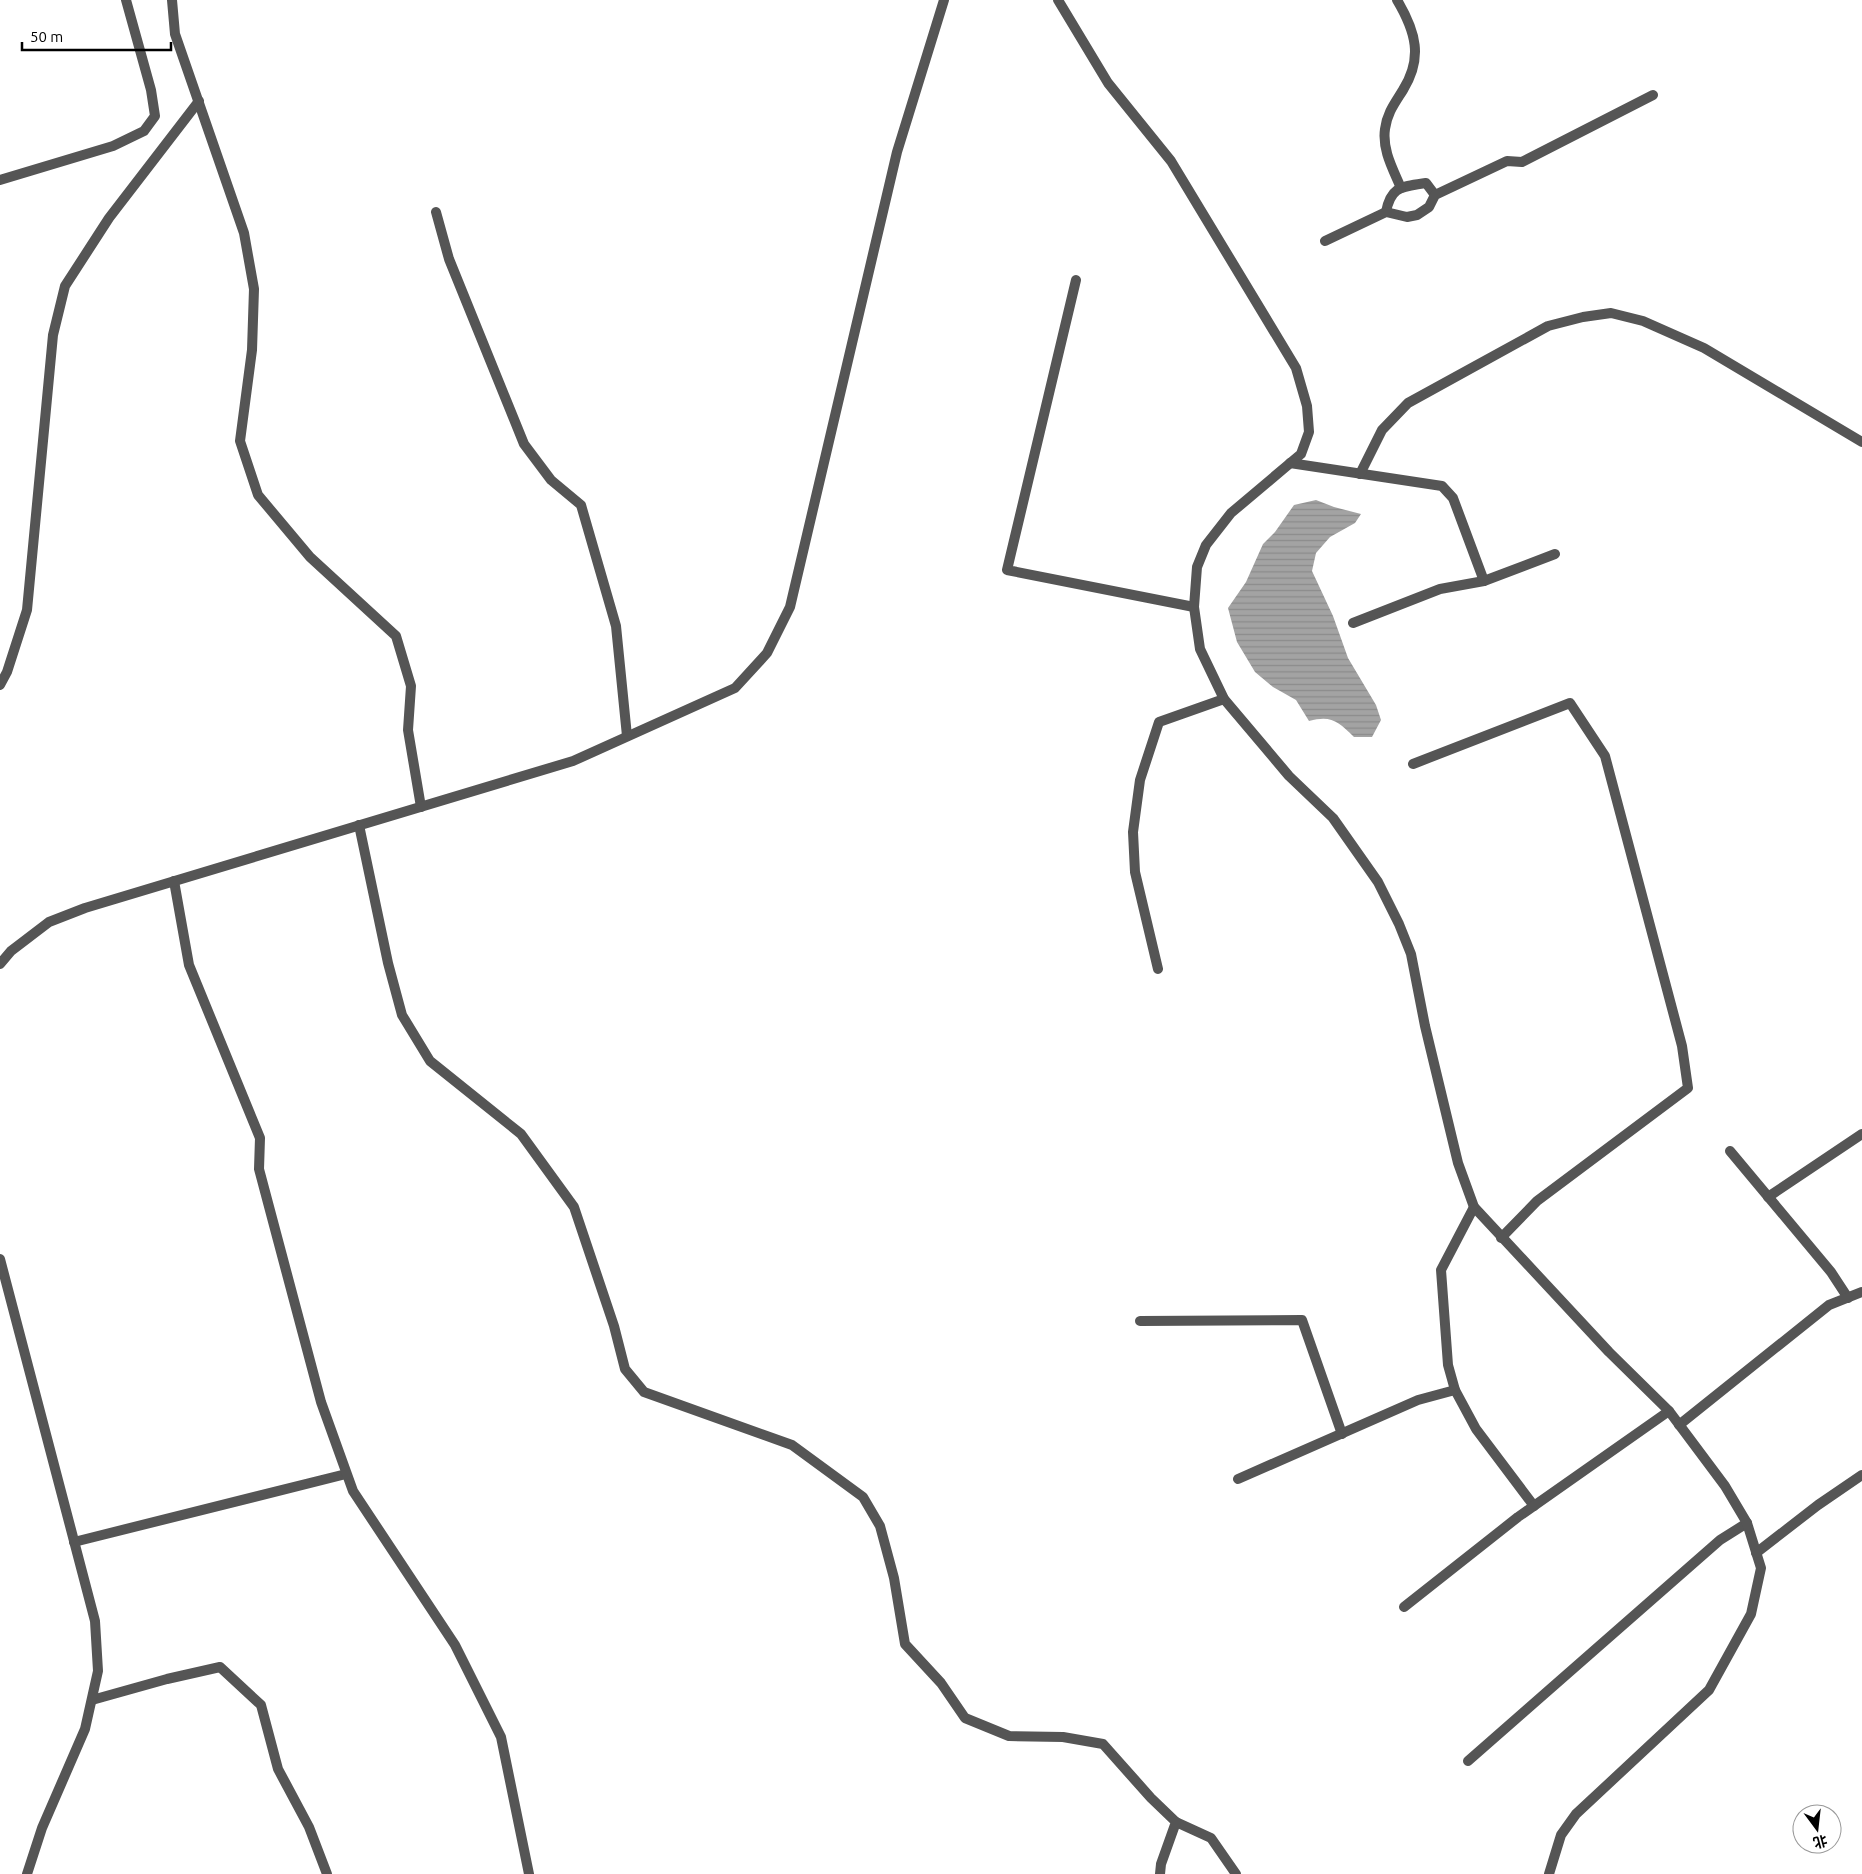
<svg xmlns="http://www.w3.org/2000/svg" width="1862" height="1874" font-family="Ubuntu,'Noto Sans SC',sans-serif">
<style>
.water{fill:url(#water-rules)}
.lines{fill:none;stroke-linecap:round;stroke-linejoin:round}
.lane{stroke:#555;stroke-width:10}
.street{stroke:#555;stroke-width:10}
</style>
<defs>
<pattern id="water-rules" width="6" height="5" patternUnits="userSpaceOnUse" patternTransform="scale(1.25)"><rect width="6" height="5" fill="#a3a3a3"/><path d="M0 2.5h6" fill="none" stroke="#8b8b8b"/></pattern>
</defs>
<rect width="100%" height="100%" fill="#fff"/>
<path class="water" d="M1316,500l18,7 27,7 -6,9 -25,14 -14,16 -4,18 21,45 15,42 28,47 5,15 -9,17h-18c-16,-16 -23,-22 -45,-16l-13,-21 -23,-13 -18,-15 -18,-30 -9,-34 18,-26 17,-38 12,-12 19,-27z"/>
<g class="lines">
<g class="lane">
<polyline points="436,212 449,259 524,444 551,480 581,505 616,626 627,736"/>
<path d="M1386,212c5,-27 17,-25 40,-29l9,12"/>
<polyline points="1325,241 1386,212 1407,217 1417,215 1429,207 1435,195 1507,161 1522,162 1653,95"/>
<polyline points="1076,280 1007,570 1194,607"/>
<polyline points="1353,623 1440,589 1484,581 1555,554"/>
<polyline points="0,685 7,672 27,610 53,335 65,286 109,218 199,101"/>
<polyline points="1413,764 1570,703 1605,756 1682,1046 1688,1088 1537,1201 1501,1238"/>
<polyline points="1158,969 1135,872 1133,832 1140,780 1159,722 1224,699"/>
<polyline points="1730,1151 1831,1272 1848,1298"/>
<polyline points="1768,1197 1862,1134"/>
<polyline points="1474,1207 1441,1270 1448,1365 1455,1390 1476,1429 1534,1506"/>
<polyline points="1140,1321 1302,1320 1342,1434"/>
<polyline points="1679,1425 1829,1305 1862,1292"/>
<polyline points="1238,1479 1418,1400 1455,1390"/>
<polyline points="74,1542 346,1474"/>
<polyline points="1404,1607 1518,1517 1669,1411"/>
<polyline points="92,1700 167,1679 220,1667 261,1705 278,1769 309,1827 327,1874"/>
<polyline points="1468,1761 1720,1540 1747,1523"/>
<polyline points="1176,1822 1211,1838 1236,1874"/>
</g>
<g class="street">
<polyline points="172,0 175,34 244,233 254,289 252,350 240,441 258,495 310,557 396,636 411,686 408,730 421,807"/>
<polyline points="1058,0 1108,83 1171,161 1296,368 1307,406 1309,432 1301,454 1231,513 1206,545 1197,567 1194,607 1200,649 1224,699 1289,776 1333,818 1378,882 1399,924 1411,954 1425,1026 1458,1163 1474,1207 1609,1352 1669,1411 1725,1486 1747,1523 1761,1568 1751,1614 1709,1690 1576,1814 1561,1835 1549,1874"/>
<path d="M1397,0c19,32 26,58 6,90 -8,13 -16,23 -18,39 -3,21 8,40 16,59"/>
<polyline points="0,180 113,146 144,131 155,116 151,90 126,0"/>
<polyline points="1290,463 1442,486 1453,498 1484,581"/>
<polyline points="1360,474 1382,430 1408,403 1548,326 1583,317 1611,313 1643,321 1704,348 1862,442"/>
<polyline points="359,825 388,963 402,1015 430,1061 521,1134 574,1207 614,1326 625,1369 644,1392 792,1445 863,1497 880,1526 894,1578 905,1644 941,1683 965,1718 1009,1736 1063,1737 1103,1744 1151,1798 1176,1822 1161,1864 1160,1874"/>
<polyline points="174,881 189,965 260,1138 259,1169 321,1402 353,1491 455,1645 501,1737 529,1874"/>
<polyline points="0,964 11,951 49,922 85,908 573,761 735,688 767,653 790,607 897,152 944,0"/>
<polyline points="0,1259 95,1621 98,1671 85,1729 42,1828 27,1874"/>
<polyline points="1756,1553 1818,1505 1862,1475"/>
</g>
</g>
<g transform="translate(1817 1829) rotate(165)"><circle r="24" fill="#ffffff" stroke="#999999"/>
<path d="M0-4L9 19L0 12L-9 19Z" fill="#000000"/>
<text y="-8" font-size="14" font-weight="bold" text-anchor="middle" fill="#000000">北</text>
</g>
<path d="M22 42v8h149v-8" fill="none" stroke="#000000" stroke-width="2.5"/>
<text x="30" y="42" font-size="15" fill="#000000" stroke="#ffffff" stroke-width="4" paint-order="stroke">50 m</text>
</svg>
